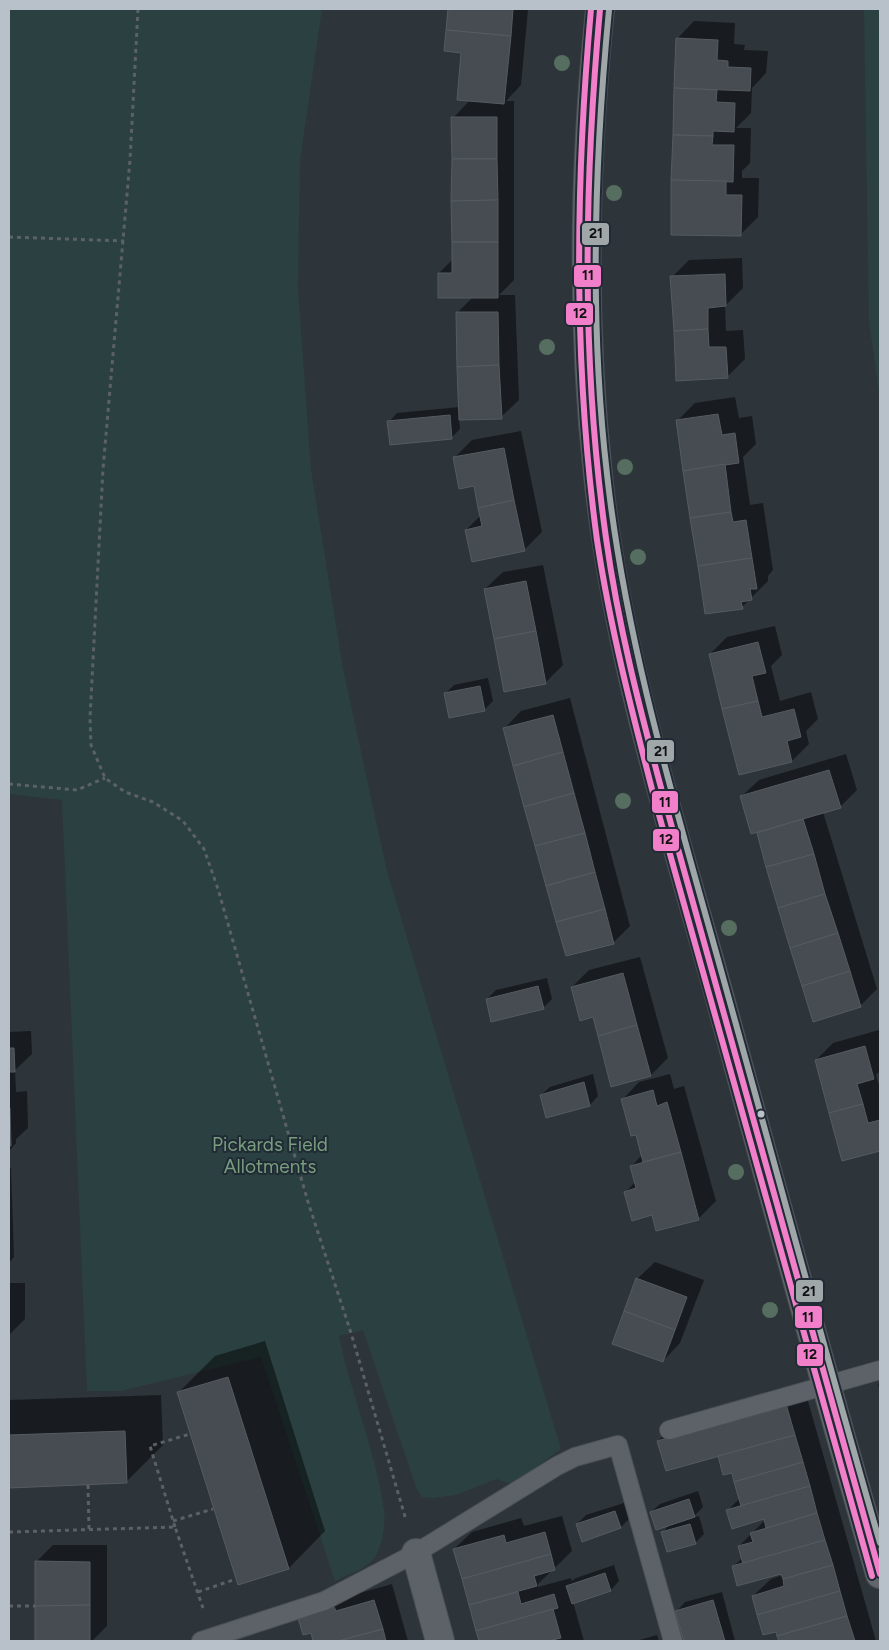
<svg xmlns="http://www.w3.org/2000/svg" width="889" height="1650" font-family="Figtree,sans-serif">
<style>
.green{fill:#2b4040}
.shadow{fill:#0007}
.building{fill:#464c52;stroke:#555c61}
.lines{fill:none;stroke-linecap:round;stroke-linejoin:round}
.lane-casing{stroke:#4b5055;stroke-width:20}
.street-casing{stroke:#4b5055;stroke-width:30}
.secondary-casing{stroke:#4b5055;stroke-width:30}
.path{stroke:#5b6165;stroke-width:3;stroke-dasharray:4 4;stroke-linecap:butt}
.lane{stroke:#5d6268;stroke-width:18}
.street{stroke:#5d6268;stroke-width:28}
.secondary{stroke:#62666c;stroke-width:28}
.bus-1-casing{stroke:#212b35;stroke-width:10}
.bus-2-casing{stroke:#212b35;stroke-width:10}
.bus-3-casing{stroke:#212b35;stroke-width:10}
.bus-1{stroke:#f17fca;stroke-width:6}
.bus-2{stroke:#f17fca;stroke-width:6}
.bus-3{stroke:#9fa7a9;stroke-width:6}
.tree{fill:#566e5f}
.bus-dot{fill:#b8c1ca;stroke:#212b35;stroke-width:2}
.labels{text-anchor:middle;stroke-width:4;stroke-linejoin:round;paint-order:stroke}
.park-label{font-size:19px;fill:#789e7e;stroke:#212b35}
.line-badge{stroke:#212b35;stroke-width:2}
.pale-badge-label{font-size:14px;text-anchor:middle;font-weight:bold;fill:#111}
</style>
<rect width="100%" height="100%" fill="#2d343a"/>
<g class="green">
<path d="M9,9h313l-22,152 -2,128 13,180 32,200 44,202 174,578 -48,35 -17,-5 -40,16 -24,3 -10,-1 -5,-7 -54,-160 -24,6c12,59 37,115 45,174 2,14 -2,41 -12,51 -10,9 -25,14 -37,20l-74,-224 -140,34h-34l-25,-591 -53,-6z"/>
<polygon points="864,9 880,9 880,399 869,321"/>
</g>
<g class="shadow">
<polygon points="449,9 528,9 521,85 506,101 514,101 514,280 499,295 515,295 519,400 501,417 459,419 460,429 451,438 389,422 397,413 460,407 457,313 473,297 439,273 453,259 453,118 470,100 463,52 445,50"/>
<polygon points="694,21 735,23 734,44 745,45 744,50 768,51 766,73 752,88 751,113 736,128 751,128 750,163 742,171 742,178 759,178 758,217 741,234 672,233 677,39"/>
<polygon points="742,258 743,288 725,306 726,331 743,330 745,359 727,377 678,379 672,277 689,260"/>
<polygon points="735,397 739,418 752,416 756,444 743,457 750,505 763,503 773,570 768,576 768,581 742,607 677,421 695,403"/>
<polygon points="521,431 542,532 524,550 466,530 481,515 475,485 454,458 472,440"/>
<polygon points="543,565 563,665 546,682 485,589 503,572"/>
<polygon points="775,626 782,655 771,666 780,701 811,692 818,719 806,731 809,744 792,761 710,654 727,637"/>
<polygon points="488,678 493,701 484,710 445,694 454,685"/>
<polygon points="570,698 630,926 613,943 504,729 521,711"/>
<polygon points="846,754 857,790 840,807 823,812 877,989 860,1006 814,1021 758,831 741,797 759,780"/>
<polygon points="640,957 668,1058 651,1075 594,1016 572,987 589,970"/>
<polygon points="547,978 552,999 543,1008 487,999 496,990"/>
<polygon points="880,1028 880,1071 876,1075 880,1089 880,1149 842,1159 816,1060 833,1043 879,1030"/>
<polygon points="31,1031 32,1054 15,1070 16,1092 27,1091 28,1128 16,1139 16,1143 9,1151 9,1032"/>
<polygon points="593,1074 598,1096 590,1105 547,1117 541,1095 550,1087"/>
<polygon points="670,1074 674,1089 684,1086 716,1201 699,1218 657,1230 653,1213 626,1192 635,1182 631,1167 642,1155 636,1133 622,1100 639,1082"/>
<polygon points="9,1168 11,1168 14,1257 9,1263"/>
<polygon points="655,1262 704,1280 680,1343 663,1361 637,1279"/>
<polygon points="9,1283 25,1283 25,1319 9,1335"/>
<polygon points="265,1341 325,1531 289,1568 178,1393 215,1356"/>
<polygon points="880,1382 880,1393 878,1384"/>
<polygon points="804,1387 876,1641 780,1641 777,1630 753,1596 771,1579 783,1575 782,1572 733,1567 742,1558 739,1546 768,1517 728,1510 740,1498 732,1472 718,1455 658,1441 675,1424"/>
<polygon points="161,1395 163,1445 126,1482 9,1486 9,1400"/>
<polygon points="698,1491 703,1507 692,1518 699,1516 704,1534 695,1543 663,1532 671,1523 651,1512 660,1504"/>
<polygon points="624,1503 629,1519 621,1527 577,1524 586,1515"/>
<polygon points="562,1516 572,1551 538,1584 538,1587 571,1578 572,1581 576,1578 614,1565 619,1581 611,1590 573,1602 584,1641 480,1641 454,1549 472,1532 521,1518 524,1526"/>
<polygon points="53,1545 107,1545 107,1626 92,1641 36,1641 36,1562"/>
<polygon points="392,1584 408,1641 315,1641 312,1632 300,1618 353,1595"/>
<polygon points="722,1592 735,1641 685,1641 677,1611 685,1602"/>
<polygon points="657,1635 659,1641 636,1641"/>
</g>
<g class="building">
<polygon points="448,9 513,9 511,36 446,30"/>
<polygon points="446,30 511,36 504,104 457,100 461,53 444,51"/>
<polygon points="676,38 718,40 717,60 728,61 728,67 751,68 750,91 674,88"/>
<polygon points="674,88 717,90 716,102 735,103 734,132 713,131 713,136 673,135"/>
<polygon points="451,117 497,117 497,159 452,159"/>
<polygon points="673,135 713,136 712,145 734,145 733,182 671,180"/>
<polygon points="452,159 497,159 498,200 451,201"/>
<polygon points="671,180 726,181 726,195 742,195 741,236 671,235"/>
<polygon points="498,200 498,242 452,242 451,201"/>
<polygon points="452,242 498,242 498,298 438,298 438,273 452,273"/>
<polygon points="725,274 726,306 708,308 708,329 674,331 670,276"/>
<polygon points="456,312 498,312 499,365 457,367"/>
<polygon points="708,329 709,347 726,347 728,378 676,381 674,331"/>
<polygon points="499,365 502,419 459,420 457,367"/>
<polygon points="718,414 722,435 735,433 739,463 683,471 676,420"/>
<polygon points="450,415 452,439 390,445 387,421"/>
<polygon points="504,448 514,500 478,508 474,486 459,489 453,457"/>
<polygon points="725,464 731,512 690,518 683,471"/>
<polygon points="514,500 525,551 472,562 465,530 482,526 478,508"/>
<polygon points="731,512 733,522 746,520 752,558 698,566 690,518"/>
<polygon points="752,558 757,589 750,589 752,600 741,602 743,609 705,614 698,566"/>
<polygon points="526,581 536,631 494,639 484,589"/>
<polygon points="536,631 546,684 504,692 494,639"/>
<polygon points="758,642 766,673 752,676 758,701 722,709 709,654"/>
<polygon points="480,686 485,711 449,718 444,693"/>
<polygon points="758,701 762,717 794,709 801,737 787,741 792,762 739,775 722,709"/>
<polygon points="553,715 563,752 513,766 503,728"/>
<polygon points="563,752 574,793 524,807 513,766"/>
<polygon points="829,770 841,808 751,834 740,796"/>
<polygon points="574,793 585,833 535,846 524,807"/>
<polygon points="803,819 814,854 766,867 757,833"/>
<polygon points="585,833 595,872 546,886 535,846"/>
<polygon points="814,854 825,894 778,908 766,867"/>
<polygon points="595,872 605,909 556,922 546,886"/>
<polygon points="825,894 838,933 790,948 778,908"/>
<polygon points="605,909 614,944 566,956 556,922"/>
<polygon points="838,933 850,971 802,986 790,948"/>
<polygon points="850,971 861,1007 813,1022 802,986"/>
<polygon points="623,973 637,1025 598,1036 593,1017 580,1021 571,987"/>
<polygon points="538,986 544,1009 491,1022 486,999"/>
<polygon points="637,1025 651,1076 611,1087 598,1036"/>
<polygon points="865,1046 874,1079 857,1084 863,1104 829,1113 815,1060"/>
<polygon points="9,1048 14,1048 15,1072 9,1072"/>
<polygon points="584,1082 590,1106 546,1118 540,1095"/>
<polygon points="653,1090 657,1106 667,1102 681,1152 643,1162 636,1135 631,1136 621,1099"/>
<polygon points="863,1104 868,1123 880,1120 880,1151 842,1161 829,1113"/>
<polygon points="9,1108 10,1108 11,1146 9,1146"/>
<polygon points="681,1152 699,1220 656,1231 652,1215 632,1221 624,1192 636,1188 630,1166"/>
<polygon points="636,1278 687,1297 675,1330 624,1311"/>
<polygon points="624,1311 675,1330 663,1362 612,1344"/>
<polygon points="228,1377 289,1569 238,1585 177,1392"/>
<polygon points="786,1404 795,1435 666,1471 657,1441"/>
<polygon points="125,1431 127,1483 9,1488 9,1435"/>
<polygon points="795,1435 803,1462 734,1482 732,1473 723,1475 718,1456"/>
<polygon points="803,1462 810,1486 741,1506 734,1482"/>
<polygon points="810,1486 817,1513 766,1528 764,1519 732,1529 726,1510"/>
<polygon points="689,1499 695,1517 656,1530 650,1512"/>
<polygon points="615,1511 621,1528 582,1542 576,1524"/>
<polygon points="817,1513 825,1540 743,1564 738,1546 753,1542 750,1533"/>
<polygon points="690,1524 696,1544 667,1552 661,1532"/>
<polygon points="545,1532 551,1554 462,1579 453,1549 504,1535 506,1543"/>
<polygon points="825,1540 833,1565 783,1579 781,1574 737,1586 732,1566"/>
<polygon points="551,1554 555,1570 534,1576 537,1586 469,1605 462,1579"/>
<polygon points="35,1561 90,1562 90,1605 35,1606"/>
<polygon points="833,1565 840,1591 757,1615 752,1596 784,1586 783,1579"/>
<polygon points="605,1573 611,1591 572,1604 566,1586"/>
<polygon points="840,1591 847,1616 777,1636 776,1632 763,1635 757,1615"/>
<polygon points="518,1592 521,1604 554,1594 558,1608 476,1631 469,1605"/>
<polygon points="374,1600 383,1629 338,1641 313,1641 311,1633 303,1635 298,1618 334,1607 336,1611"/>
<polygon points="713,1600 725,1641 684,1641 675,1611"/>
<polygon points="90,1605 90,1641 35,1641 35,1606"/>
<polygon points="553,1609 561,1638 548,1641 479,1641 476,1631"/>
<polygon points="847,1616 855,1641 779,1641 777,1636"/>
<polygon points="383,1629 386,1641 338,1641"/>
</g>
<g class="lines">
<defs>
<g id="lane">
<polyline points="669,1430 880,1370"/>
<polyline points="201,1641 324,1601 416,1553 557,1466 575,1457 618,1445 673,1641"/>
</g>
<polyline id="street" points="416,1553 440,1641"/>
<path id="secondary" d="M600,9c-16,155 -19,311 -2,466 18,174 71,341 118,509 54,197 107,394 164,590"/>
</defs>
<use href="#lane" class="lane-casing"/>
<use href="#street" class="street-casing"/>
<use href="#secondary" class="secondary-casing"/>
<g class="path">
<polyline points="138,9 130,160 103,469 90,718 91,745 105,778 125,792 153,802 183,821 204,849 218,889 308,1202 351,1333 406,1520"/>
<polyline points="9,237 124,241"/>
<polyline points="9,784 77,790 105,778"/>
<polyline points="88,1485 89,1529"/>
<polyline points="173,1521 213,1509"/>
<polyline points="175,1527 150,1446 190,1434"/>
<polyline points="9,1532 175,1527 203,1608"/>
<polyline points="198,1592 236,1579"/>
<polyline points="9,1606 35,1606"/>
</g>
<use href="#lane" class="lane"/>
<use href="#street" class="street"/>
<use href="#secondary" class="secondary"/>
<defs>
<path id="bus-1" d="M600,9c-16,177 -19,353 6,529 12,87 34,172 57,257l217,779"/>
<path id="bus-2" d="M591,9c-16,177 -18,354 6,531 13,87 35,172 57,257l218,779"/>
<path id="bus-3" d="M609,10c-15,154 -20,310 -2,464 19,173 71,340 117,507 52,187 102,375 156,562"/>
</defs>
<use href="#bus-1" class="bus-1-casing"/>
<use href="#bus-2" class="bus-2-casing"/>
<use href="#bus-3" class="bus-3-casing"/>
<use href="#bus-1" class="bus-1"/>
<use href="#bus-2" class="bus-2"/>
<use href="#bus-3" class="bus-3"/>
</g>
<g class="tree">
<circle cx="562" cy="63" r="8"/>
<circle cx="614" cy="193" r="8"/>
<circle cx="547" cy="347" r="8"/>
<circle cx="625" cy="467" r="8"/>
<circle cx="638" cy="557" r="8"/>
<circle cx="623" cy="801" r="8"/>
<circle cx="729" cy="928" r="8"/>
<circle cx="736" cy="1172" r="8"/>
<circle cx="770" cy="1310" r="8"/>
</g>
<circle class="bus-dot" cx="761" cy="1114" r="4.5"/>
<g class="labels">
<g class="park-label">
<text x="270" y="1151">Pickards Field<tspan x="270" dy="22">Allotments</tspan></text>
</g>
</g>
<g class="line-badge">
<rect x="581" y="222" width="29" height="24" rx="5" fill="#9fa7a9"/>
<rect x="573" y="264" width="29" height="24" rx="5" fill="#f17fca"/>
<rect x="565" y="302" width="29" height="24" rx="5" fill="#f17fca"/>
<rect x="646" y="739" width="29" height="24" rx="5" fill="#9fa7a9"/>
<rect x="651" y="790" width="28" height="24" rx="5" fill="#f17fca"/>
<rect x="652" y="828" width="28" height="24" rx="5" fill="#f17fca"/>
<rect x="795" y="1279" width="29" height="24" rx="5" fill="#9fa7a9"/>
<rect x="794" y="1305" width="29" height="24" rx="5" fill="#f17fca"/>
<rect x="796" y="1343" width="28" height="24" rx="5" fill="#f17fca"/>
</g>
<g class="pale-badge-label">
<text x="596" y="238">21</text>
<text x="588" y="280">11</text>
<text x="580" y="318">12</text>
<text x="661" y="756">21</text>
<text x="665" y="807">11</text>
<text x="666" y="844">12</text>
<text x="809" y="1296">21</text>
<text x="808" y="1322">11</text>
<text x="810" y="1359">12</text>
</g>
<rect width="889" height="1650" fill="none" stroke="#b8c1ca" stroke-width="20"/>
</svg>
